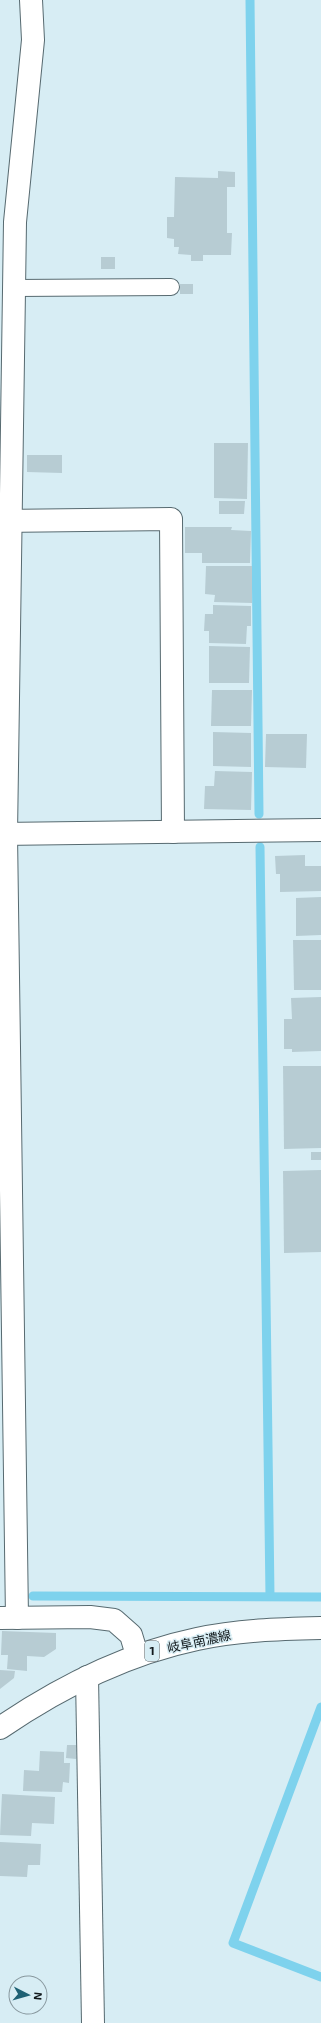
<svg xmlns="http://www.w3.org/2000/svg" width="321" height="2023" font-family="'Exo 2','Noto Sans JP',sans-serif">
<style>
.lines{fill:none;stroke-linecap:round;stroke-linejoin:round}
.stream{stroke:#7ed2ed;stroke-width:9}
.building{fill:#b7ccd3}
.service-casing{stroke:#576a70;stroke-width:18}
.minor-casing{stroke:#576a70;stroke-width:24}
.primary-casing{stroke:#576a70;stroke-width:24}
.service{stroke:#fff;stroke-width:16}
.minor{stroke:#fff;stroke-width:22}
.primary{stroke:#fff;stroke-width:22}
.labels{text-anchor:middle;stroke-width:3;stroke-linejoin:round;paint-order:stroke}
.shield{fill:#d7edf4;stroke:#4d595d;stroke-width:1}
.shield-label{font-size:12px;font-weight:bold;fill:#12191c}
.street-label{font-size:13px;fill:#12191c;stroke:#d7edf4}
</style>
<rect width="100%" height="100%" fill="#d7edf4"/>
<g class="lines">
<g class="stream">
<polyline points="250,0 259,814"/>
<polyline points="260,847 270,1596"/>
<polyline points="33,1596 321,1597"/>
<polyline points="321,1707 233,1943 321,1977"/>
</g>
</g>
<g class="building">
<polygon points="218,171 235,172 235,187 227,187 227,233 232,233 231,255 203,255 203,261 191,261 191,255 178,254 179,247 174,247 174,239 167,238 167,217 174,217 175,177 218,178"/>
<rect x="101" y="257" width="14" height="12"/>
<rect x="180" y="284" width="13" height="10"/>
<polygon points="214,443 248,443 247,499 214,498"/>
<polygon points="27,455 62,455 62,473 27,472"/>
<polygon points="219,501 245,501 244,514 219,514"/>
<polygon points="185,527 232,527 231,530 251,531 250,563 202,563 202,553 185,553"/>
<polygon points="206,566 252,566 252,603 214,602 215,595 205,594"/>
<polygon points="213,605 251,606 251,626 247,626 246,644 209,643 209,631 204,631 205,614 213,614"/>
<polygon points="209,646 250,647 249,683 209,683"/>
<polygon points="212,690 252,690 251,726 211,726"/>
<polygon points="213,732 251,733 251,767 213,766"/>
<polygon points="266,734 307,734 306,768 265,767"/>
<polygon points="215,771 252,772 251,810 204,809 205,786 214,786"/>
<polygon points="305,855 305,866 321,866 321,891 280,892 280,874 276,874 275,856"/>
<polygon points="321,897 321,935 296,936 296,898"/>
<polygon points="293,940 321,940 321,990 294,990"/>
<polygon points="321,997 321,1051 292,1052 292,1049 284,1049 284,1019 292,1019 291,998"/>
<polygon points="283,1066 321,1066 321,1148 284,1149"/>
<rect x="311" y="1152" width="10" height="8"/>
<polygon points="321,1170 321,1252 284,1253 283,1171"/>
<polygon points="2,1631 56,1633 56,1649 44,1657 27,1656 27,1671 7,1669 8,1655 1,1655"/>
<polygon points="0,1670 15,1671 14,1678 0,1689"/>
<polygon points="67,1745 76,1745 76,1759 66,1758"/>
<polygon points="40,1751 64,1752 64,1763 70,1763 69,1783 63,1782 62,1792 23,1791 24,1770 39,1771"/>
<polygon points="2,1794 55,1797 54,1824 32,1823 31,1836 0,1835"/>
<polygon points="0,1842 41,1844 40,1865 28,1865 27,1877 0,1876"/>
</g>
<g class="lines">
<defs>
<polyline id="service" points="14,288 171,287"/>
<g id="minor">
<polyline points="0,521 171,519 173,832"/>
<polyline points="0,834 321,830"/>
<polyline points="0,1618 90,1617 114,1620 131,1635 137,1655"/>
<polyline points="17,1618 6,834 15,222 33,40 31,0"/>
<polyline points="87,1677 93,2023"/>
</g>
<path id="primary" d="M0,1728c60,-41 126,-74 197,-89 41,-9 83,-10 124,-11"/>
</defs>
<use href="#service" class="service-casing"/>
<use href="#minor" class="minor-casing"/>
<use href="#primary" class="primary-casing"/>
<use href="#service" class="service"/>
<use href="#minor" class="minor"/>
<use href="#primary" class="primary"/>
</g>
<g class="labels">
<rect class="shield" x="145" y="1641" width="14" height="20" rx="3"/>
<g class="shield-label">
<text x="152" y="1655">1</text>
</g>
<g class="street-label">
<text transform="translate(199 1641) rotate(-12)" y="5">岐阜南濃線</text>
</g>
</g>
<g transform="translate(28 1995) rotate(96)"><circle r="19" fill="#d7edf4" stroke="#88989e"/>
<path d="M0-3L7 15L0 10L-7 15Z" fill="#1e6174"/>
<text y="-6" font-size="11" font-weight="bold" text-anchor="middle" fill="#12191c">N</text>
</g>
</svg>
